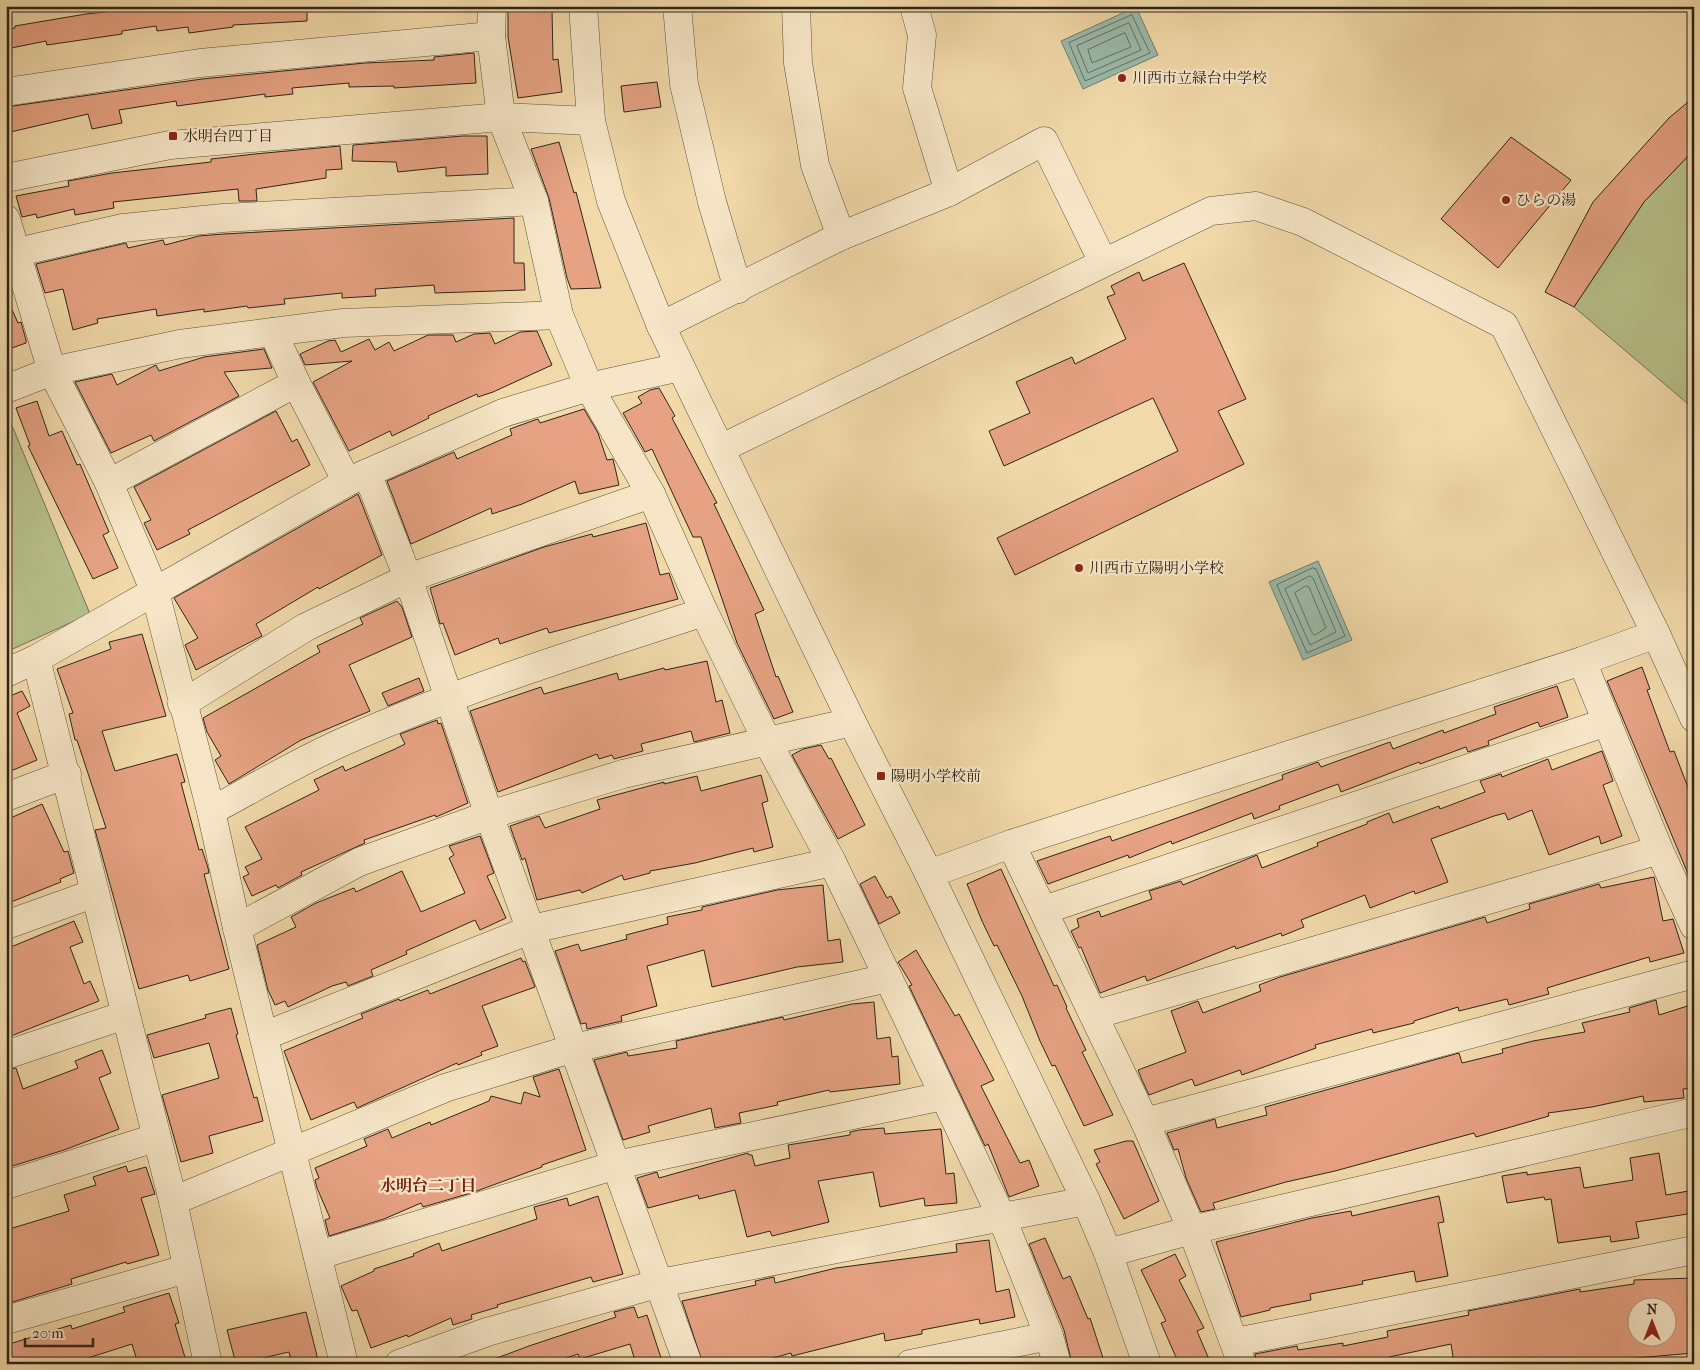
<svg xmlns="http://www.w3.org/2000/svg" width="1700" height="1370" font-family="'IM FELL French Canon','Noto Serif JP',serif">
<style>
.green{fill:#b7c08a;stroke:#727252}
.water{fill:#9bbaab;stroke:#6f7e71}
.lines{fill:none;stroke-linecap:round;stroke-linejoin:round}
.shore{stroke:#647062;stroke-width:1}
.building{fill:#e6a282;stroke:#2d251a;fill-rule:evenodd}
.minor-casing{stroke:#5e523e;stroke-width:29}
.minor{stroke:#f6e6c7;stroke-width:28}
.poi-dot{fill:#8f2418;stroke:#f6e6c7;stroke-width:2}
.labels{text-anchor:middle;stroke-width:4.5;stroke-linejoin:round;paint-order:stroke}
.poi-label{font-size:15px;fill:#2d251a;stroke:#f6e6c7;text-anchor:start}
.neighbourhood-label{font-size:16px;font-weight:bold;fill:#7a1f14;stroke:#f6e6c7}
</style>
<rect width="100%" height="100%" fill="#f1d9a9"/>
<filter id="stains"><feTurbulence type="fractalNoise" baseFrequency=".004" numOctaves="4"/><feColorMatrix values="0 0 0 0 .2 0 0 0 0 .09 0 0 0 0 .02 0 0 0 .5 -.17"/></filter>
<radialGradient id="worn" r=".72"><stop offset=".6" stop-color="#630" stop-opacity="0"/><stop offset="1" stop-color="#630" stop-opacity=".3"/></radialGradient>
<g class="green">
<polygon points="1694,150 1694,409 1574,307 1644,202"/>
<polygon points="6,411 90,614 6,652"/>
</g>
<g class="water">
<polygon points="1136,7 1158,55 1083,89 1061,41"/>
<polygon points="1318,561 1352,640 1303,660 1269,582"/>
</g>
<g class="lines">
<g class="shore">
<polygon points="1132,15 1150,53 1085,81 1069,43"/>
<polygon points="1129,23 1141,50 1088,73 1077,46"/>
<polygon points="1125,33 1131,47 1092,63 1088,50"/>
<polygon points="1313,568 1316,569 1345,636 1307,653 1277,585"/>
<polygon points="1310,576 1313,578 1336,632 1310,645 1285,589"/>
<polygon points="1306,586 1309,587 1326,628 1315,635 1312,633 1295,593"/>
</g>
</g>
<g class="building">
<polygon points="163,6 307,6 307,21 233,25 233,27 189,33 188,27 157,31 156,26 122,31 122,34 47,45 46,41 6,49 6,30 15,28 15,26 86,14"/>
<polygon points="508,8 552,9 553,60 558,59 562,92 518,98 508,37"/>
<polygon points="474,53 476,83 394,88 394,86 349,87 349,83 292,88 293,94 265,97 265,94 177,106 176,101 119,110 122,123 92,129 88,114 6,133 6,107 202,79 365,63 434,60 434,57"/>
<polygon points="657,82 661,107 624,112 621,86"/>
<polygon points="1694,97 1694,150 1644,202 1574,307 1545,292 1593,202 1669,118"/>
<polygon points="463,136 487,136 488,174 446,176 446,167 398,172 396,162 352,161 353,145"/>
<polygon points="1511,137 1571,180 1498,268 1441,219"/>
<polygon points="559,142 574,193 576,192 601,288 571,289 567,278 549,198 531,149"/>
<polygon points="340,146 342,169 326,170 326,178 256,189 257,201 239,201 238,189 113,202 114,208 75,215 74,209 37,218 36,214 22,217 16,196 69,186 68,181 112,173 211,162 211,159 255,154"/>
<polygon points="514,218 514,263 524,263 525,290 435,293 434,285 375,289 376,296 342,298 342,293 284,299 285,304 248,308 247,306 204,312 204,309 157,316 156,309 97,319 98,323 73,330 63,289 45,293 36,264 126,243 128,248 163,240 165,245 199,236 224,234"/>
<polygon points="1184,263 1246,399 1218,411 1244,464 1015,575 997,538 1178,451 1153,398 1004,466 989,431 1030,413 1016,382 1072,357 1075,364 1126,339 1107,297 1115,294 1111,286 1139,272 1143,281"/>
<polygon points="6,296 18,323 21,322 26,340 26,343 6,350"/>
<polygon points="537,331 552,365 493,392 478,397 477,394 428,416 429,418 392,436 390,431 349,451 313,382 352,361 305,365 300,354 328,341 335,340 341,352 369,339 375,350 389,342 394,351 428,335 453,335 456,342 474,334 490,333 495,344 520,332"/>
<polygon points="264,349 272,368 224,372 239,396 154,441 151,435 111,453 75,382 112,374 117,385 156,365 159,371 204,357"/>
<polygon points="659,388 675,416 672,418 717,503 714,504 764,610 755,614 776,677 778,676 793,712 774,719 737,643 701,537 693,537 652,449 645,452 623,413 642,403 638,397 650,390"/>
<polygon points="37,401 49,436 62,431 77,465 80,464 109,532 103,535 118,568 93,579 28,446 30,445 16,408"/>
<polygon points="584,409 598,433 607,460 613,459 619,485 579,494 575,481 522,504 492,514 491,508 411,544 387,481 454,452 457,459 512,435 510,429 532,421 538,419 540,423"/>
<polygon points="276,411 292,442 297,439 310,465 209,519 188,530 190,534 157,550 144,523 151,520 134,487"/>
<polygon points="358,494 382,555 319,589 318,587 256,624 262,636 196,670 185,645 198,638 174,598"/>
<polygon points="646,523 660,575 669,573 678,599 549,633 547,628 500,644 498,638 455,655 443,623 440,624 430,588 544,547 592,534 593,537"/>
<polygon points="397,601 402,607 412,637 349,665 370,711 301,740 229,784 215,760 221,756 207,732 203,718 320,652 317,646 363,624 360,618"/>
<polygon points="142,634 166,716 102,731 115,771 177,754 185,782 181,783 199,850 202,849 208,868 209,873 204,874 229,969 190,981 188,975 139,989 95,830 106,828 77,740 75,740 69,714 73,713 57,669 111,649 109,642"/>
<polygon points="707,661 716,702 722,700 730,733 694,742 691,731 641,744 643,751 614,759 612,755 599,759 597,754 498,792 470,711 541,687 544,694 617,673 619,680 664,668 665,670"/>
<polygon points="1642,667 1650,689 1647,690 1670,752 1674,751 1694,803 1694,888 1607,681"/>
<polygon points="419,678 424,691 388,706 382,693"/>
<polygon points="1557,686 1568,717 1540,727 1538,722 1488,741 1489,745 1468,752 1466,747 1420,764 1419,762 1341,792 1338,784 1279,806 1280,809 1254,819 1252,813 1172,844 1171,841 1129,858 1128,855 1048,884 1037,861 1110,836 1112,841 1194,812 1283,779 1282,775 1318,762 1321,767 1390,742 1393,749 1443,730 1444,733 1496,714 1494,707"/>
<polygon points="6,689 10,696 22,691 30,706 17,713 37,760 6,773"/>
<polygon points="437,720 438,724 441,723 468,803 436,817 435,815 364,840 365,843 301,872 302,875 278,888 276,885 252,896 243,877 249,874 245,867 262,859 245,827 319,790 314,780 343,766 345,771 395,749 405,744 400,734"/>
<polygon points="821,745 829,759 831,758 865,825 838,839 792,755 803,749"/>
<polygon points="1602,751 1613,781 1603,785 1622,836 1601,844 1599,836 1549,855 1532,810 1508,820 1505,813 1494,816 1431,839 1448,882 1415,894 1414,891 1370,908 1365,895 1301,920 1304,927 1282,936 1281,933 1236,949 1235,946 1147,981 1145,976 1100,993 1081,947 1079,948 1071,931 1079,927 1077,919 1099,911 1101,917 1152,899 1149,891 1181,881 1183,885 1257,855 1262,868 1318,846 1317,843 1367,824 1367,822 1389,813 1393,823 1439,806 1440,809 1485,792 1480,781 1501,774 1502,777 1548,759 1552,770"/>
<polygon points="761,775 768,801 762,803 773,847 754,852 753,848 695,863 650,871 650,873 624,880 622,875 582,893 580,890 537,900 525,858 522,860 510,826 539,816 545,828 600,809 597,800 664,782 664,784 697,776 701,791"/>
<polygon points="42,804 64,852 68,851 74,873 60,879 61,882 6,904 6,820"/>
<polygon points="480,836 494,873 487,876 506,918 480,930 475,920 406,951 407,954 371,970 373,976 348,986 346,982 332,986 288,1007 285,1001 275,1005 268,990 257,945 296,927 291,917 316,903 354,888 356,892 402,871 421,912 465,893 449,858 454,855 449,846"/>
<polygon points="1001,869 1054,986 1057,985 1067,1007 1066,1008 1086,1050 1082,1052 1113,1115 1084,1126 1055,1065 1052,1066 1040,1041 1022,996 997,945 994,946 982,921 967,884"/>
<polygon points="875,876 887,898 891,896 900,913 879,924 860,884"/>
<polygon points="1654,877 1663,921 1673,919 1684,953 1650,962 1649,957 1593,974 1547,988 1549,994 1509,1005 1507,999 1459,1011 1458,1007 1414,1021 1414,1023 1373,1033 1372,1029 1315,1045 1316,1048 1242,1075 1240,1070 1195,1086 1192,1079 1149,1095 1142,1080 1138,1070 1186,1052 1171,1011 1198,1001 1203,1013 1261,991 1259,985 1280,977 1485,917 1487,923 1530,909 1529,904 1599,884 1601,888"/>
<polygon points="823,885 828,941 840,939 843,962 797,967 712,987 704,950 647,966 657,1006 621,1016 622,1021 587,1029 586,1023 581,1024 555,951 578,944 581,951 627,939 626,935 668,924 667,917 702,910 702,907 777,890"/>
<polygon points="74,921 83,942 70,947 84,984 90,981 99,1001 6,1038 6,949"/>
<polygon points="916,950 955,1016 959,1014 983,1059 994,1080 981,1086 1020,1163 1029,1160 1039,1186 1009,1197 988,1144 985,1146 909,986 912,985 898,962"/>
<polygon points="521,958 523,962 525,961 535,987 482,1006 498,1046 481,1052 482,1055 458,1065 457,1063 357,1108 354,1102 311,1120 284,1051 363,1018 361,1014 399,999 400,1001 428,990 430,994"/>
<polygon points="1656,1000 1659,1015 1694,1004 1694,1088 1683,1089 1684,1098 1644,1102 1643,1096 1592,1107 1548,1113 1549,1116 1476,1137 1474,1133 1335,1171 1286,1182 1213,1203 1215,1209 1201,1212 1186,1178 1178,1149 1174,1150 1167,1133 1215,1119 1217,1128 1267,1115 1265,1107 1459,1053 1462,1063 1503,1053 1502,1049 1533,1041 1585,1032 1582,1023 1630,1012 1629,1008"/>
<polygon points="874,1002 877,1039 890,1037 892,1057 898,1056 900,1084 830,1092 829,1090 777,1102 778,1105 739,1113 741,1123 715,1128 711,1108 648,1126 650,1132 623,1140 594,1060 627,1052 628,1056 677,1048 676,1041 783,1017 784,1020 852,1004"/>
<polygon points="231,1008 238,1034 236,1035 254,1098 257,1097 263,1121 209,1136 213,1153 181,1162 162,1095 219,1078 209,1043 154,1058 147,1035 206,1018 205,1015"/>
<polygon points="102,1050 111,1073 99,1078 119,1129 64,1150 6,1168 6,1070 16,1068 23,1089 78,1068 75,1061"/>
<polygon points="559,1069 586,1150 542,1165 542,1167 474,1192 423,1207 421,1203 384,1219 329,1236 325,1220 330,1218 317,1188 315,1180 319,1178 315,1168 367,1146 364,1139 388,1129 392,1138 430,1122 431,1125 489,1101 491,1096 521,1104 524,1092 540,1097 533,1077"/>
<polygon points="884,1128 885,1134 941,1129 946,1174 954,1173 957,1203 925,1206 924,1198 880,1207 873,1172 818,1181 829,1222 772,1236 770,1231 747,1237 735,1190 699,1199 698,1195 648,1208 637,1178 657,1172 659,1178 748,1153 749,1155 752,1155 755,1166 790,1158 788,1145 850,1135 850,1132 859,1130"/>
<polygon points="1126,1141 1133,1141 1159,1201 1124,1219 1096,1164 1100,1162 1094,1150"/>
<polygon points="1659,1153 1666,1195 1694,1190 1694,1213 1636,1222 1639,1238 1611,1242 1610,1236 1558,1243 1551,1199 1545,1200 1544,1197 1507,1203 1502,1176 1527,1172 1527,1175 1580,1167 1584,1188 1633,1180 1630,1158"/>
<polygon points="126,1166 128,1172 146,1167 155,1194 141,1198 159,1255 127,1264 126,1262 71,1279 72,1284 6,1304 6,1230 69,1211 64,1195 96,1185 93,1177"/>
<polygon points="598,1196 623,1274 593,1282 591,1277 497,1305 498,1307 471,1315 472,1319 453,1325 451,1318 408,1337 407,1335 371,1348 357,1310 352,1311 341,1286 374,1271 374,1269 414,1256 413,1254 439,1243 442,1251 537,1219 534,1207 567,1198 569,1206"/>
<polygon points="1439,1196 1444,1222 1438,1223 1448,1276 1416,1282 1414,1271 1362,1281 1363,1284 1310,1294 1311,1300 1270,1308 1270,1310 1241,1317 1216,1242 1312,1218 1351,1211 1352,1216"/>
<polygon points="1045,1238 1063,1279 1070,1276 1088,1319 1090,1318 1105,1364 1072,1364 1064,1330 1029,1244"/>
<polygon points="989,1240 996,1292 1009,1289 1015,1317 980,1324 979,1319 922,1330 922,1334 885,1341 884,1333 792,1356 791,1353 752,1364 703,1364 682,1301 756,1285 755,1281 774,1277 775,1283 836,1268 957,1252 956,1244"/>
<polygon points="1175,1254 1186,1276 1179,1280 1204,1328 1197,1331 1211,1364 1179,1364 1161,1323 1166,1321 1141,1270"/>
<path d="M1694,1278v75l-70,6 1,5h-171l-3,-20 -62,13v3l-19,4h-113l-2,-10 42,-8 1,4 45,-7v3l45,-9 -1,-6 82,-16 -1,-4 112,-22v3l54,-8v-4zM1638,1308h30v30h-30z"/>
<polygon points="169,1293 179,1323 175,1324 187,1364 138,1364 132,1344 69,1364 6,1364 6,1345 71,1325 72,1329 125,1312 123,1307"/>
<polygon points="634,1307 638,1318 647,1315 663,1364 636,1364 630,1344 580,1359 578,1354 549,1364 490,1364 489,1361 529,1346 616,1317 614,1312"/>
<polygon points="306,1312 319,1364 292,1364 289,1352 236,1364 227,1330"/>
</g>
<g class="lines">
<defs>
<g id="minor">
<polyline points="492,6 491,36 501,117 534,201 559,315 589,387 651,494 704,612 767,741 832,862 884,969 1002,1218 1049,1336 1057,1364"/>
<polyline points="583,6 591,121 611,201 661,326 852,722 929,874 1086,1201 1108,1253 1147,1364"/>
<polyline points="677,6 684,84 712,202 738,289"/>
<polyline points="796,6 798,63 815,165 841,236"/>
<polyline points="914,6 922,35 917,88 949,192"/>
<polyline points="6,92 200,63 491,36"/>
<polyline points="6,178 170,145 501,117 591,121"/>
<polyline points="6,219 52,371 109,483 155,592 211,811 237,928 344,1364"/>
<polyline points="18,252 123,228 223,218 534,201"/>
<polyline points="661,326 841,236 949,192 1044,141 1103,262"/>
<polyline points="273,332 296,383 347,482"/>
<polyline points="6,389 52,371 180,344 343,323 559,315"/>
<polyline points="720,449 1211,211 1256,206 1303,222 1504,325 1656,634 1694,718"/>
<polyline points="367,473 408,578 489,815 688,1364"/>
<polyline points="109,483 296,383"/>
<polyline points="36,659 173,1201 208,1364"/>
<polyline points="1582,661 1659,850 1694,926"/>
<polyline points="6,673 36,659 347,482 503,413 589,387 680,367"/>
<polyline points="182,704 306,627 408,578 651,494"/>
<polyline points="6,797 67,774"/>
<path d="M211,811c45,-24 88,-50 134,-70 117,-52 238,-90 359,-129"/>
<polyline points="1011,844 1145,1122 1192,1230 1242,1364"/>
<polyline points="929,874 1011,844 1582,661 1656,634"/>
<polyline points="1044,910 1607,722"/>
<polyline points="6,925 95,893"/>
<polyline points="237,928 359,862 489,815 623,774 852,722"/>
<polyline points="1094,1015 1659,850"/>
<polyline points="264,1036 532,929 832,862"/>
<polyline points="6,1055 125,1015"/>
<polyline points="1145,1122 1694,974"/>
<polyline points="6,1185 155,1138"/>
<polyline points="173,1201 445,1088 574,1048 888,978"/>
<polyline points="1108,1253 1192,1230 1694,1112"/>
<polyline points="319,1255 616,1165 943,1096"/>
<polyline points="6,1320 186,1269"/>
<polyline points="1236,1342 1694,1250"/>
<polyline points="399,1364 487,1332 660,1283 1086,1201"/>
<polyline points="910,1364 1049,1336"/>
</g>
</defs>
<use href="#minor" class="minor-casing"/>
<use href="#minor" class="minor"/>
</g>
<g class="poi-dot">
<circle cx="1122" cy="78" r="5"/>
<rect x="168" y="131" width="10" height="10" rx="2.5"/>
<circle cx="1506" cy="200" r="5"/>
<circle cx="1079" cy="568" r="5"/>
<rect x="876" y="771" width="10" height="10" rx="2.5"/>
</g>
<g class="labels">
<g class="poi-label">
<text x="1132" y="83">川西市立緑台中学校</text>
<text x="183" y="141">水明台四丁目</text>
<text x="1516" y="205">ひらの湯</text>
<text x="1089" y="573">川西市立陽明小学校</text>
<text x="891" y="781">陽明小学校前</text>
</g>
<g class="neighbourhood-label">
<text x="428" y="1191">水明台二丁目</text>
</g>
</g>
<rect width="1700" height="1370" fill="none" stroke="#f1d9a9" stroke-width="25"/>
<rect x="8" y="8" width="1685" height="1355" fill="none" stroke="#2d251a" stroke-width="2.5"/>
<rect x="12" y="12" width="1675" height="1345" fill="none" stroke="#2d251a"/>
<g transform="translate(1652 1322)"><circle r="24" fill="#f6e6c7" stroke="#a69982"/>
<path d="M0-4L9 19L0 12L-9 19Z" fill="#8f2418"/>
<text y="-8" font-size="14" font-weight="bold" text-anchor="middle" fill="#2d251a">N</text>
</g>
<path d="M25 1338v8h68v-8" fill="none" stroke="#2d251a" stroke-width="2.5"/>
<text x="32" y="1338" font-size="15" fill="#2d251a" stroke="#f6e6c7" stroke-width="4" paint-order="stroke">20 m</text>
<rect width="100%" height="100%" filter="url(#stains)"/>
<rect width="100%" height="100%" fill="url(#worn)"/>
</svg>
